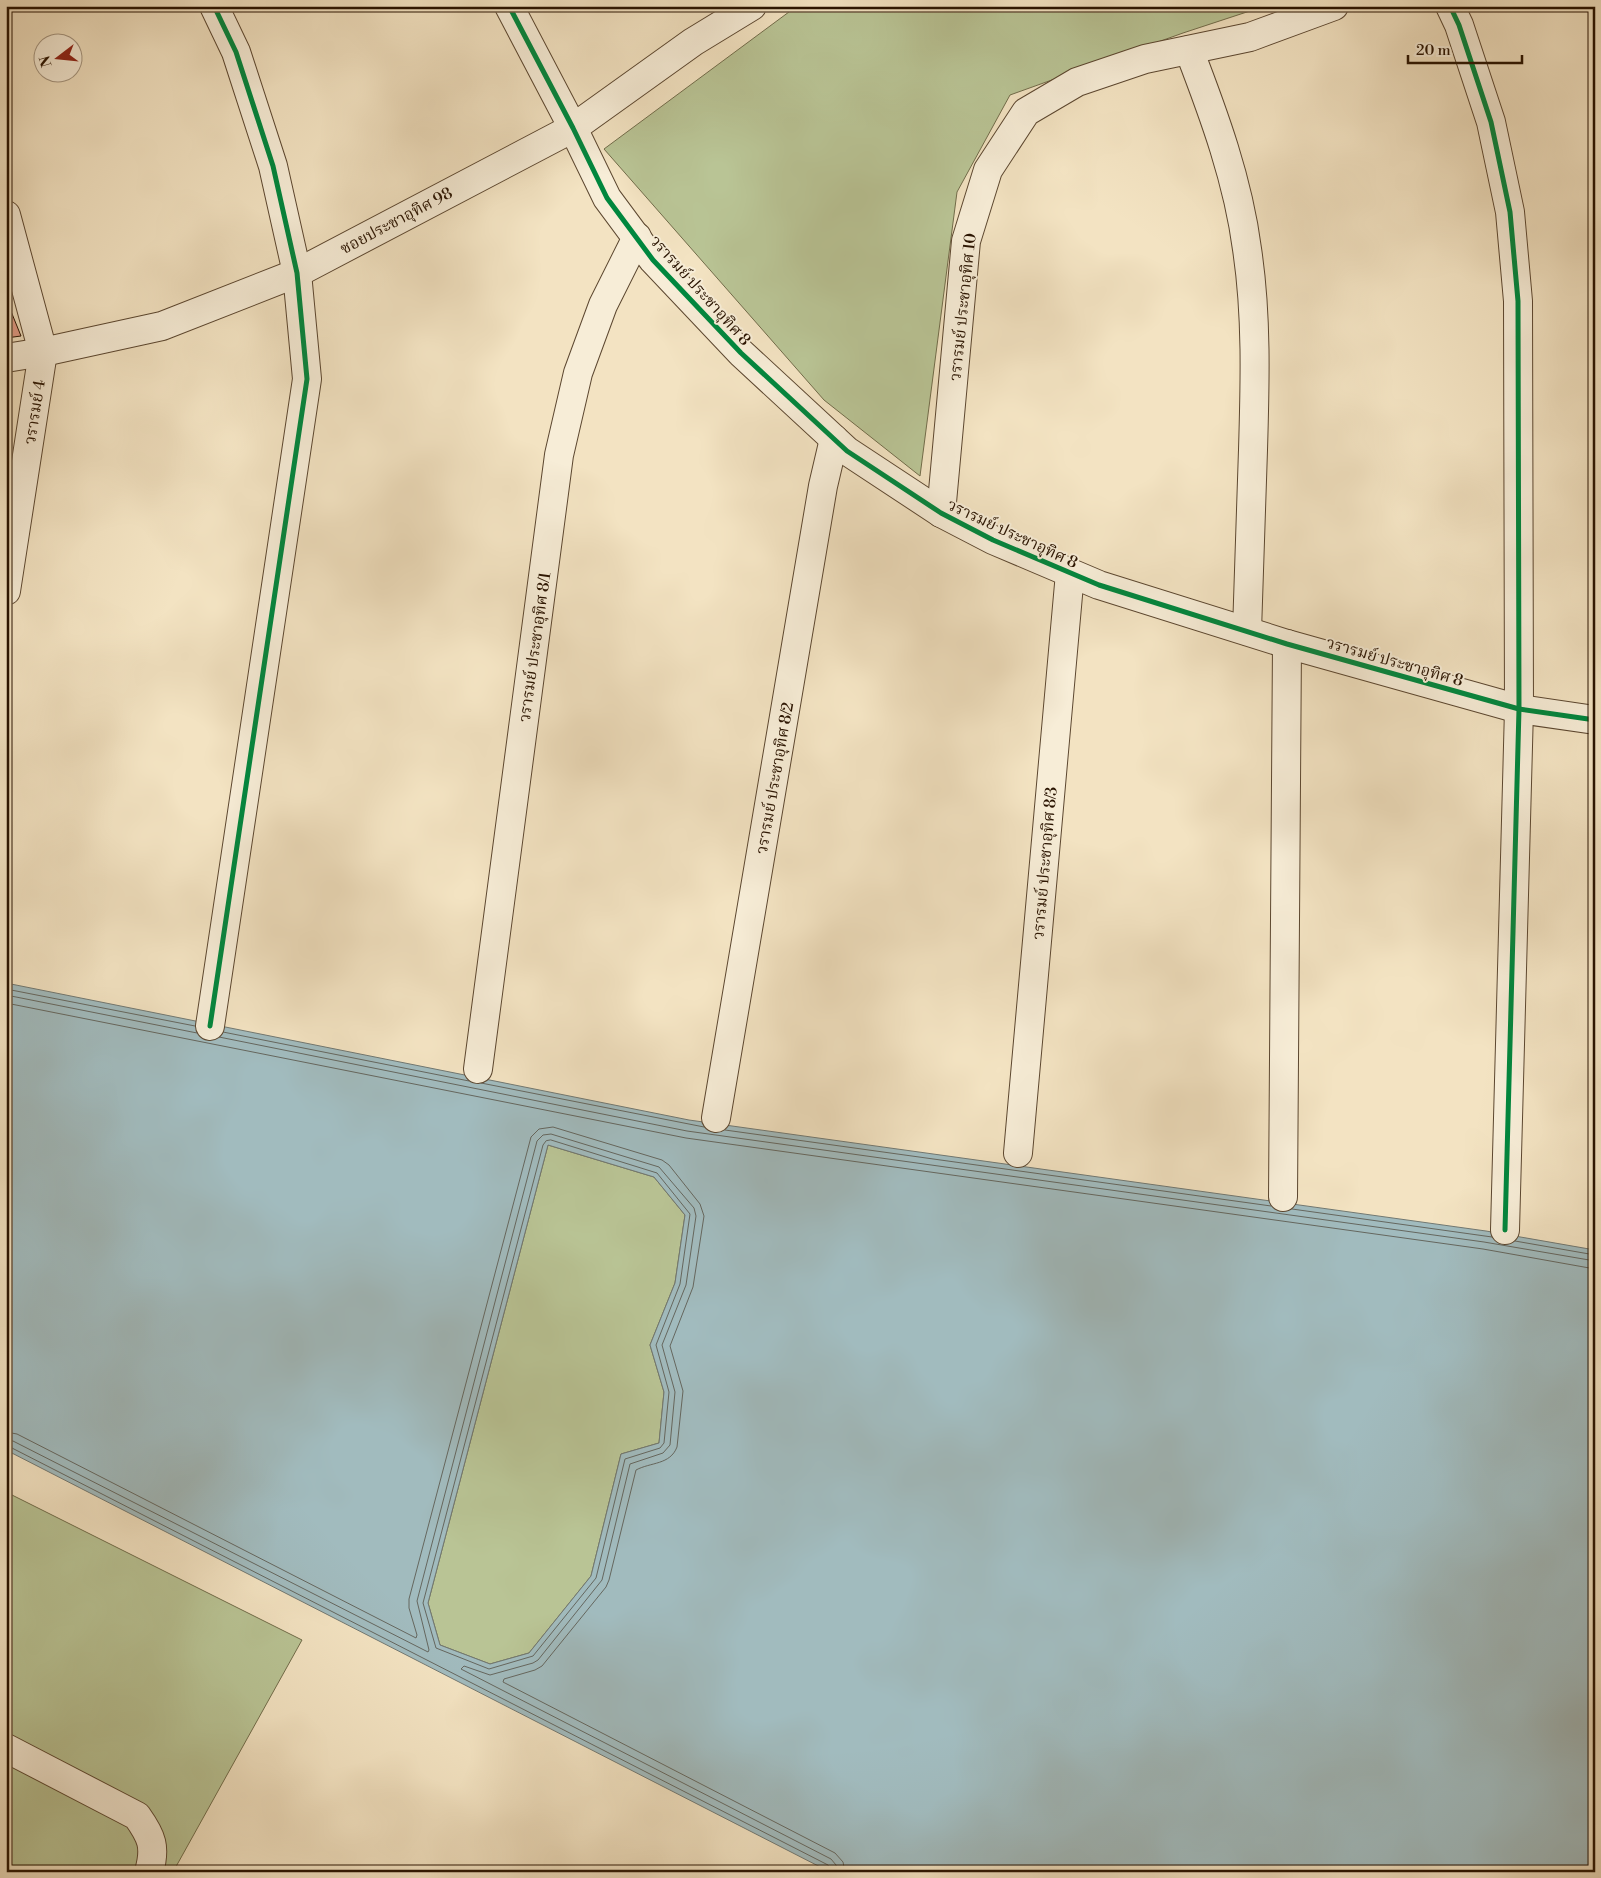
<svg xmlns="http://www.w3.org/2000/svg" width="1601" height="1878" font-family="'Libre Bodoni','Noto Serif Thai',serif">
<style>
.green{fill:#b9c495;stroke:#716c4a}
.water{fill:#a1bbbe;stroke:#717872;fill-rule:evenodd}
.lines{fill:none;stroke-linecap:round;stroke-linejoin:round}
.shore{stroke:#65675f;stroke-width:1}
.building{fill:#e29c87;stroke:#291300}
.minor-casing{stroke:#5c4730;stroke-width:30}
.minor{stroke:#f7edd7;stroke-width:28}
.cycleway-casing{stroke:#f7edd7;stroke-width:8}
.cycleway{stroke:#00873e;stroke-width:5}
.labels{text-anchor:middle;stroke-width:4;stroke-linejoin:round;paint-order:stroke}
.street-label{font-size:16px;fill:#291300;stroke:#f7edd7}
</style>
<rect width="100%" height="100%" fill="#f3e3c2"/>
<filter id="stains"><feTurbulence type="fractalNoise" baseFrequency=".004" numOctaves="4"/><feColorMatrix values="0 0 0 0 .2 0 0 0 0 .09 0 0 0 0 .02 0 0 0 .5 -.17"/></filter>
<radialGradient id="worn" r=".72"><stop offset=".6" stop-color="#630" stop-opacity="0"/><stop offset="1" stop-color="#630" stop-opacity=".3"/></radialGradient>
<g class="green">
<polygon points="797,6 1265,6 1183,33 1010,95 957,192 920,476 824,400 604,149"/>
<polygon points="548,1145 654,1177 685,1215 675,1283 650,1345 664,1392 659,1443 621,1454 591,1576 529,1653 490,1664 440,1645 428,1603"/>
<polygon points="6,1492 302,1640 173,1872 6,1872"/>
</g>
<path class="water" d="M6,983l683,137 797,111 109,19v622h-765l-824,-422zM548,1145l106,32 31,38 -10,68 -25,62 14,47 -5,51 -38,11 -30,122 -62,77 -39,11 -50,-19 -12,-42z"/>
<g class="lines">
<g class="shore">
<polyline points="6,989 195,1026"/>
<polyline points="6,995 197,1033"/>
<polyline points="6,1003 686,1138 1483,1249 1595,1269"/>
<polyline points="223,1032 469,1081"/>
<polyline points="219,1037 687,1131 1484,1242 1595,1261"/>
<polyline points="481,1083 704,1127"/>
<polyline points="725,1130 1271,1206"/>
<polygon points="551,1140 657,1173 690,1214 680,1284 656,1345 669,1392 664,1443 660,1448 625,1459 596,1578 533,1656 489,1669 436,1648 423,1603 543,1145 546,1141"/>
<polyline points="1292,1209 1492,1237"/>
<polyline points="1515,1241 1595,1255"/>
<path d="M6,1432l11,2 399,204 1,-3 -8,-27v-9l122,-462 8,-8 14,-2 109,33 7,5 31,39 4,12 -11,71 -23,59 13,45 -6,56c-7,18 -26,15 -41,23l-27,110 -3,7 -64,79 -7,4 -31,9 -1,3 332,171 8,9 2,10"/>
<polyline points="6,1440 13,1441 428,1652 429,1650 417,1601 537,1141 543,1135 551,1134 659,1167 694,1208 696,1216 686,1285 662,1345 675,1392 670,1445 663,1453 630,1464 602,1580 538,1660 533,1663 490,1675 464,1666 461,1669 831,1859 836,1865 838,1872"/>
<polyline points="6,1446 10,1447 828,1865 831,1872"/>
</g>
</g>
<polygon class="building" points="6,299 21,336 6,338"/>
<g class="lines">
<defs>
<g id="minor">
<polyline points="509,6 573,128 607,198 653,260 741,353 847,451 941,513 993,540 1099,585 1287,644 1519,709 1595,720"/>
<polyline points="1450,6 1459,25 1491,122 1510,212 1518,301 1519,709 1505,1230"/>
<path d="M1189,50c25,65 49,130 58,199 10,66 8,134 6,201 -2,60 -4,121 -6,181"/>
<polyline points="6,215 43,352 6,591"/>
<polyline points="6,358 43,352 162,326 297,273 573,128 693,42 752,6"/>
<polyline points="941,513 966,241 988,170 1026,112 1077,82 1145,59 1250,37 1334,6"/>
<polyline points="210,1026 307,379 297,273 273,166 236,52 214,6"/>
<polyline points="478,1069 559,455 578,373 603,305 637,237"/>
<polyline points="716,1118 823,486 834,439"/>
<polyline points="1018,1153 1070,573"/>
<polyline points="1283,1197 1287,644"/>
<path d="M6,1748l131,68c15,21 19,31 12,56"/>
</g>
</defs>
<use href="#minor" class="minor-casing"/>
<use href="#minor" class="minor"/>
<defs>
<g id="cycleway">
<polyline points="509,6 573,128 607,198 653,260 741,353 847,451 941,513 993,540 1099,585 1287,644 1519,709 1595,720"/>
<polyline points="1450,6 1459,25 1491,122 1510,212 1518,301 1519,709 1505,1230"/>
<polyline points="210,1026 307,379 297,273 273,166 236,52 214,6"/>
</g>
</defs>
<use href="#cycleway" class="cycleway-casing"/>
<use href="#cycleway" class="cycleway"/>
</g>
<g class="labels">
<g class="street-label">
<text transform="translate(396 220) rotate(-28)" y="6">ซอยประชาอุทิศ 98</text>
<text transform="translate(701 290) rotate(48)" y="6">วรารมย์ ประชาอุทิศ 8</text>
<text transform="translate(962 307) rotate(-84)" y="6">วรารมย์ ประชาอุทิศ 10</text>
<text transform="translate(34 412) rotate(-81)" y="6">วรารมย์ 4</text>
<text transform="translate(1013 533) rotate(25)" y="6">วรารมย์ ประชาอุทิศ 8</text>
<text transform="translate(534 647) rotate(-82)" y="6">วรารมย์ ประชาอุทิศ 8/1</text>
<text transform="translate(1395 661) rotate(16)" y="6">วรารมย์ ประชาอุทิศ 8</text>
<text transform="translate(774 778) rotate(-80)" y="6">วรารมย์ ประชาอุทิศ 8/2</text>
<text transform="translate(1044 863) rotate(-85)" y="6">วรารมย์ ประชาอุทิศ 8/3</text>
</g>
</g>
<rect width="1601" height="1878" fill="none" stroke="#f3e3c2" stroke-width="25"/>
<rect x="8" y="8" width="1586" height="1863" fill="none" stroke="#291300" stroke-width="2.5"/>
<rect x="12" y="12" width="1576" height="1853" fill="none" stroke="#291300"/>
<g transform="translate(58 58) rotate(254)"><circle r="24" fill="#f7edd7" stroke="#a59681"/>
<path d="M0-4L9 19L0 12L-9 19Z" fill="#8f2418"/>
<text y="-8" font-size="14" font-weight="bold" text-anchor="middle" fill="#291300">N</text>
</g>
<path d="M1408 55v8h114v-8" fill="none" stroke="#291300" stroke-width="2.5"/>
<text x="1416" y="55" font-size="15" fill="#291300" stroke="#f7edd7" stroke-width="4" paint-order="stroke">20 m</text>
<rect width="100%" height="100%" filter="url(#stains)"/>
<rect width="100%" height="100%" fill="url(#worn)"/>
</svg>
